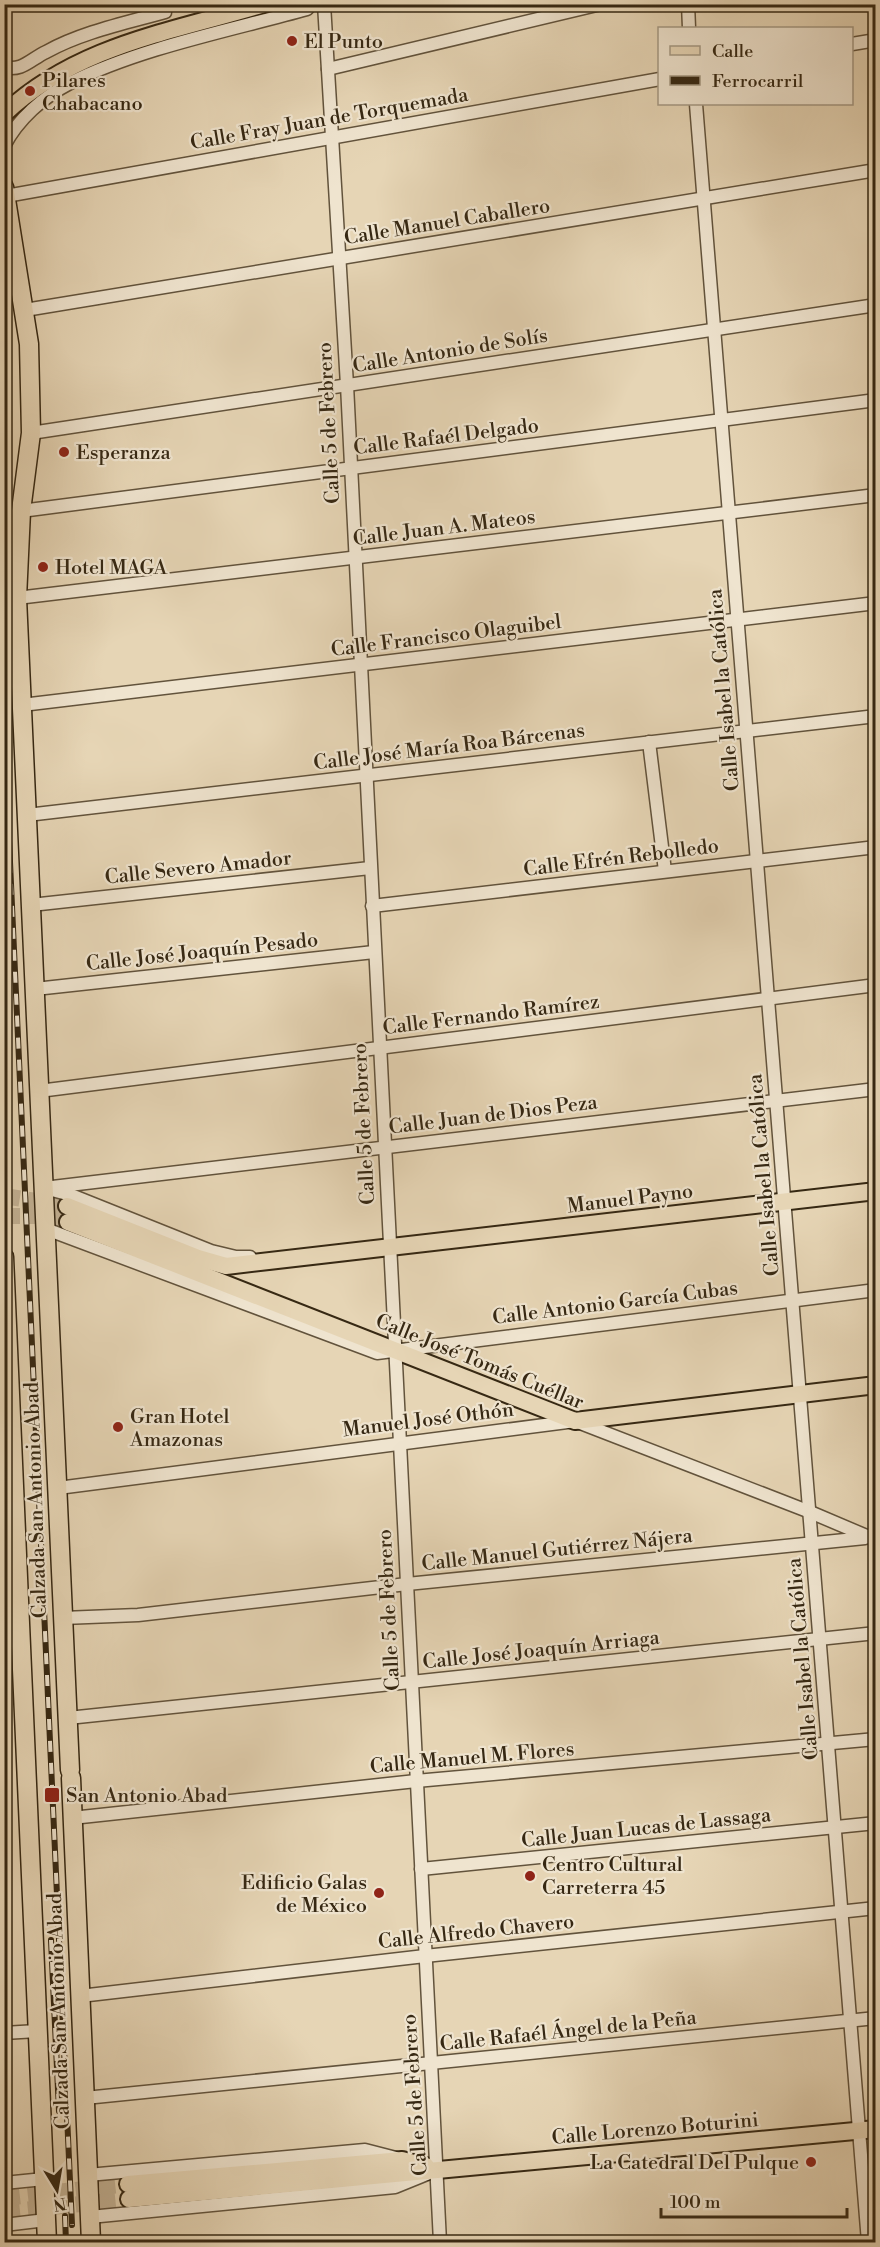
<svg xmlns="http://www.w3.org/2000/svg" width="880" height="2247" font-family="'Libre Bodoni',serif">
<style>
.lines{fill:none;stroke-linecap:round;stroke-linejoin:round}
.major-tunnel{stroke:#c3b295;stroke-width:16;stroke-dasharray:16 8;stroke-linecap:butt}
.minor-casing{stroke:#62533c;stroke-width:15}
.major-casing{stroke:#362813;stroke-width:20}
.highway-casing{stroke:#362813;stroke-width:21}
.minor{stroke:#efe4cf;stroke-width:12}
.major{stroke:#e6d5b5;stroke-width:16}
.highway{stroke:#e6d5b5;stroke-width:18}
.rail-casing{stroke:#362813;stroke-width:6}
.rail{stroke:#efe4cf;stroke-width:4;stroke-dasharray:11;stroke-linecap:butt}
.poi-dot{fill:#8f2418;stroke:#efe4cf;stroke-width:2}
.labels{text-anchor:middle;stroke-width:4.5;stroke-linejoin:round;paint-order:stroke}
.poi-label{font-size:20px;fill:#362813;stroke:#efe4cf;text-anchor:start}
.street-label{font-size:20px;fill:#362813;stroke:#efe4cf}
</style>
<rect width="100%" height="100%" fill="#e6d5b5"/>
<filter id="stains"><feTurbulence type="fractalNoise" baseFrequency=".00333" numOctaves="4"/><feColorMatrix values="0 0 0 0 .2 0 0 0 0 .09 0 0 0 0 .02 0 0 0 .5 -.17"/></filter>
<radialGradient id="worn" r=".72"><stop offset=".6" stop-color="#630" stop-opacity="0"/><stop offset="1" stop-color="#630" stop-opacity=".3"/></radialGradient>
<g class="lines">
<g class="major-tunnel">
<polyline points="4,1196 67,1206"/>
<polyline points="4,1216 35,1216 68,1222"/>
<polyline points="4,2198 128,2184"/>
<polyline points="4,2212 129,2199"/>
</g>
<defs>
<g id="minor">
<polyline points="324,4 347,385 440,2242"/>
<polyline points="688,4 689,28"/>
<polyline points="852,44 876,40"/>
<path d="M4,67c18,5 27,-8 42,-15 36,-20 80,-29 119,-40v-8"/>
<polyline points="328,69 601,4"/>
<polyline points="696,104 868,2242"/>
<path d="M4,146c14,-27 39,-49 66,-63 69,-35 162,-53 237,-74l4,-5"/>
<polyline points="6,196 660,79"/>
<polyline points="25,310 876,170"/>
<polyline points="31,433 876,305"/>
<polyline points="21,511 876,400"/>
<polyline points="17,598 876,495"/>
<polyline points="22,705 876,603"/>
<polyline points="649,742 665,871"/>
<polyline points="27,815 876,716"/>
<polyline points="31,905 370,868"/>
<polyline points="372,906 876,847"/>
<polyline points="35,989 374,952"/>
<polyline points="39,1091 876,985"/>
<polyline points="44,1188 876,1089"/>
<polyline points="52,1190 71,1195 211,1251 236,1257 250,1257"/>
<polyline points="46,1229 377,1353 876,1290"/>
<polyline points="58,1488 575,1421 810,1512 876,1540"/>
<polyline points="63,1618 138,1615 407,1584 865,1538"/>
<polyline points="4,1627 20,1627"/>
<polyline points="68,1718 876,1633"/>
<polyline points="72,1818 416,1781 876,1739"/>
<polyline points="421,1869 876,1823"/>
<polyline points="80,1996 425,1956 876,1908"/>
<polyline points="4,2033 37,2031"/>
<polyline points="85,2098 876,2018"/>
<polyline points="88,2175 365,2150 396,2158"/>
<polyline points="4,2183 44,2179"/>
<polyline points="90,2217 395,2187 427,2174"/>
<polyline points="4,2225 46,2220"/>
</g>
<g id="major">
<path d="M4,114c73,-69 167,-82 260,-110"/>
<polyline points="67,1206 198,1258 226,1266 876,1191"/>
<polyline points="68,1222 575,1421 876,1385"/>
<polyline points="128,2184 402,2160 426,2166"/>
<polyline points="129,2199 876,2129"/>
</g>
<g id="highway">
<polyline points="4,187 29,344 31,433 21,511 17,598 70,1770"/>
<polyline points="4,1257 47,2242"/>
<polyline points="71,1778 91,2242"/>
</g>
</defs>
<use href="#minor" class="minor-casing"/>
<use href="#major" class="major-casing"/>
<use href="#highway" class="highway-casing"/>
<use href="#minor" class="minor"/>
<use href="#major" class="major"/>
<use href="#highway" class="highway"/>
<defs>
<g id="rail">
<polyline points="4,730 72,2225"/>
<polyline points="4,904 9,1002"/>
<polyline points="51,1940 59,2111"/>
<polyline points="65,2216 66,2242"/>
</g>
</defs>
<use href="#rail" class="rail-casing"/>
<use href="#rail" class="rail"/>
</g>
<g class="poi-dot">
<circle cx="292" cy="41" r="6"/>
<circle cx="30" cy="91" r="6"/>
<circle cx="64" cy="452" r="6"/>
<circle cx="43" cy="567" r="6"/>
<circle cx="118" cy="1427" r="6"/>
<rect x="44" y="1787" width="16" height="16" rx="3"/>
<circle cx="530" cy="1876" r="6"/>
<circle cx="379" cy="1893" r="6"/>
<circle cx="811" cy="2162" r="6"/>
</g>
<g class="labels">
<g class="poi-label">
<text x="304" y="48">El Punto</text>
<text x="42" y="87">Pilares<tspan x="42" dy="23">Chabacano</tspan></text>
<text x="76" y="459">Esperanza</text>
<text x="55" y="574">Hotel MAGA</text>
<text x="130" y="1423">Gran Hotel<tspan x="130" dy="23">Amazonas</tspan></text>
<text x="66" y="1802">San Antonio Abad</text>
<text x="542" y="1871">Centro Cultural<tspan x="542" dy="23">Carreterra 45</tspan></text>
<text x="367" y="1889" text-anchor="end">Edificio Galas<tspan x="367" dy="23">de México</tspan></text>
<text x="799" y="2169" text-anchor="end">La Catedral Del Pulque</text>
</g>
<g class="street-label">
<text transform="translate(329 118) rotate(-10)" y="7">Calle Fray Juan de Torquemada</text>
<text transform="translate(447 221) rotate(-9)" y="7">Calle Manuel Caballero</text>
<text transform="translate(450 350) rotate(-9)" y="7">Calle Antonio de Solís</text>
<text transform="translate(328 423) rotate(-93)" y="7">Calle 5 de Febrero</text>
<text transform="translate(446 436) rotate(-7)" y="7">Calle Rafaél Delgado</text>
<text transform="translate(444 527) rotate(-7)" y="7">Calle Juan A. Mateos</text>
<text transform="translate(446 635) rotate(-7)" y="7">Calle Francisco Olaguibel</text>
<text transform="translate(723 690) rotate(-95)" y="7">Calle Isabel la Católica</text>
<text transform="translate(449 746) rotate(-7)" y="7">Calle José María Roa Bárcenas</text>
<text transform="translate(621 857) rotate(-7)" y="7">Calle Efrén Rebolledo</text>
<text transform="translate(198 867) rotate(-6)" y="7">Calle Severo Amador</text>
<text transform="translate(202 951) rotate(-6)" y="7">Calle José Joaquín Pesado</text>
<text transform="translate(491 1014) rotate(-7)" y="7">Calle Fernando Ramírez</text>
<text transform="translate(493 1114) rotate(-7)" y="7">Calle Juan de Dios Peza</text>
<text transform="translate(363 1124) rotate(-93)" y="7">Calle 5 de Febrero</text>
<text transform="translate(763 1175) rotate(-95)" y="7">Calle Isabel la Católica</text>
<text transform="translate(630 1198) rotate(-7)" y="7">Manuel Payno</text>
<text transform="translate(615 1302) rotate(-7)" y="7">Calle Antonio García Cubas</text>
<text transform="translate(480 1361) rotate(22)" y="7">Calle José Tomás Cuéllar</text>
<text transform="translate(428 1419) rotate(-7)" y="7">Manuel José Othón</text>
<text transform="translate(35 1500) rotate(-92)" y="7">Calzada San Antonio Abad</text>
<text transform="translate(557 1549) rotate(-6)" y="7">Calle Manuel Gutiérrez Nájera</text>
<text transform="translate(388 1610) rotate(-93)" y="7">Calle 5 de Febrero</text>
<text transform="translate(541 1649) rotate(-6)" y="7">Calle José Joaquín Arriaga</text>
<text transform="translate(802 1659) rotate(-95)" y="7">Calle Isabel la Católica</text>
<text transform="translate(472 1757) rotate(-5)" y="7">Calle Manuel M. Flores</text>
<text transform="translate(646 1827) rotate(-6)" y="7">Calle Juan Lucas de Lassaga</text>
<text transform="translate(476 1931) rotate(-6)" y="7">Calle Alfredo Chavero</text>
<text transform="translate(58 2011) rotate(-92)" y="7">Calzada San Antonio Abad</text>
<text transform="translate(568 2030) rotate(-6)" y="7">Calle Rafaél Ángel de la Peña</text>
<text transform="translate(414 2095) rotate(-94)" y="7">Calle 5 de Febrero</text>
<text transform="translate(655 2128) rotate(-5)" y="7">Calle Lorenzo Boturini</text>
</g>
</g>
<rect width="880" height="2247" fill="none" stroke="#e6d5b5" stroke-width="24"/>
<rect x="6" y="6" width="868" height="2235" fill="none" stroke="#362813" stroke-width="3"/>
<rect x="12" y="12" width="856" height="2223" fill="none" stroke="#362813" stroke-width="1.5"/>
<rect x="658" y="27" width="195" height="78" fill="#efe4cf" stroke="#a59984" stroke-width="1.5"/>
<rect x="670" y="46" width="30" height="9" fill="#e6d5b5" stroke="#a59984" stroke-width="1.5"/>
<text x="712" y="57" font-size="18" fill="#362813">Calle</text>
<rect x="670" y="76" width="30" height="9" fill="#362813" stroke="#a59984" stroke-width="1.5"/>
<text x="712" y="87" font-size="18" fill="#362813">Ferrocarril</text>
<g transform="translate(57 2190) rotate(169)" stroke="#efe4cf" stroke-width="4.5" paint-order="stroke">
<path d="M0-4.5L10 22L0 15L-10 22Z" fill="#362813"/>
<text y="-9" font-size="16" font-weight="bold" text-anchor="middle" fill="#362813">N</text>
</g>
<path d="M661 2208v9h186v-9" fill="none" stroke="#362813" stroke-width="3"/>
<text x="670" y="2208" font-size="18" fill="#362813" stroke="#efe4cf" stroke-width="4.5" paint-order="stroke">100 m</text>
<rect width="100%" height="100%" filter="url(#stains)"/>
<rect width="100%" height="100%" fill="url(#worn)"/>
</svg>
